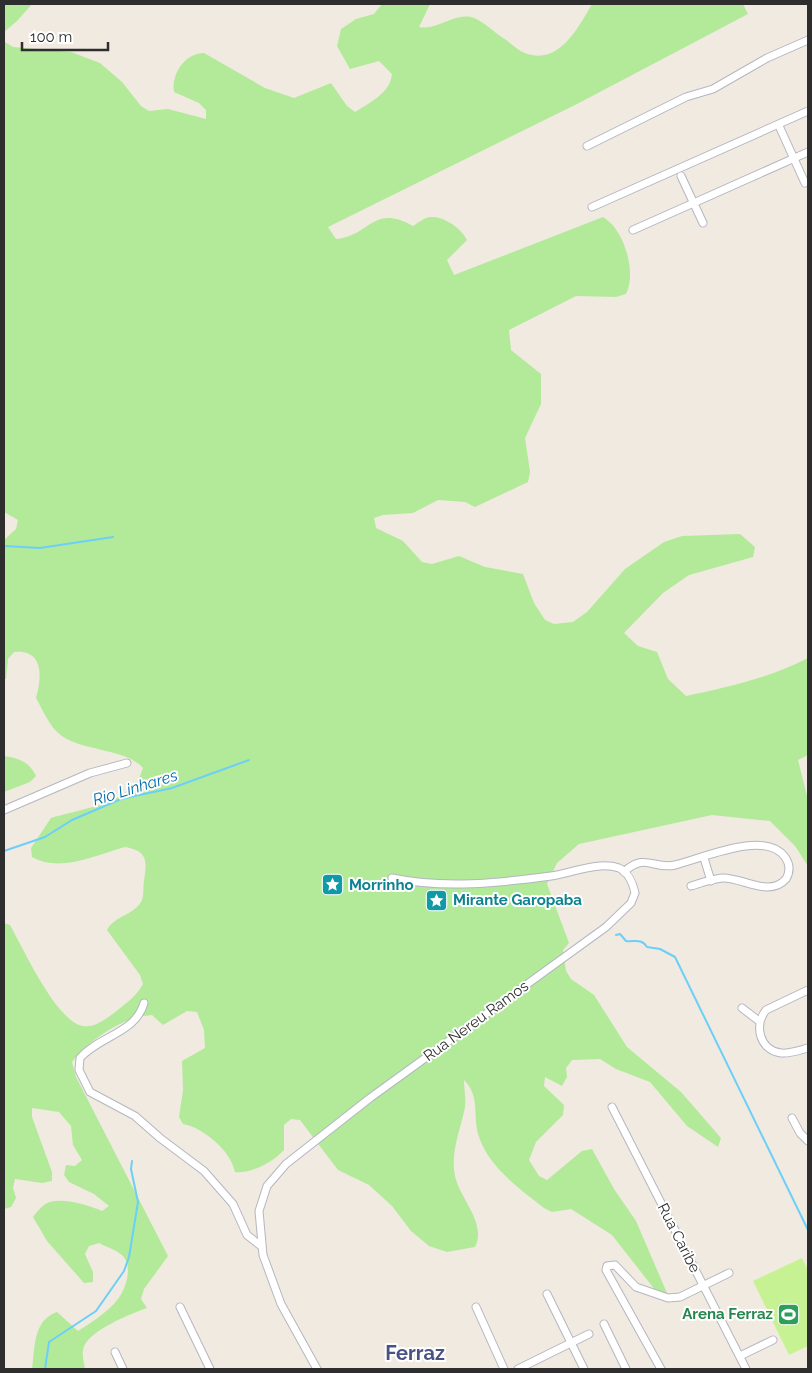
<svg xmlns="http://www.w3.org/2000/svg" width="812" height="1373" font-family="Raleway,sans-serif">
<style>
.green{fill:#b2ea99}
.pitch{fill:#c7f294}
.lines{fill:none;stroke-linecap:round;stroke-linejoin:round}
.stream{stroke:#6ccff9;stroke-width:2}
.minor-casing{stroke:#b4b6c2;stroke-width:9}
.minor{stroke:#fff;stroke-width:7}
.labels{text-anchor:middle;stroke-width:4;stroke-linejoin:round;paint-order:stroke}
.culture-label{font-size:15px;font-weight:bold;fill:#0d838f;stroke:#fff;text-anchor:start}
.street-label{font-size:15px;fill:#2e2e2e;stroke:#fff}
.leisure-label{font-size:15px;font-weight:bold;fill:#27864d;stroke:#fff;text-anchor:end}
.water-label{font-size:16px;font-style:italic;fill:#026dad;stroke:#fff}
.district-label{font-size:20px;font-weight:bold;fill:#495283;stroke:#fff}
</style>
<rect width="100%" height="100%" fill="#f0eae0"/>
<g class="green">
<polygon points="4,4 32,4 17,21 4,32"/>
<path d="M382,4h48l-11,23c19,4 36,-16 55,-9 10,4 20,14 29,20 7,4 14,12 22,15 34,13 53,-25 67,-49h151l5,10 -171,90 -249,123 8,12c34,-3 37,-36 77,-13 5,-3 12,-9 18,-9 13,-1 31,12 36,23l-20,20 7,15 149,-58c21,12 34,55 23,77l-10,3 -40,-1 -67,34 2,20 30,24v30l-16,34 5,34 -2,10 -53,25 -10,-5 -27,-2 -25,13 -30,2 -9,3 2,10 27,13 19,21 10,2 27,-8 26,11 38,7 11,29 11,17 9,4 19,-2 14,-10 38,-43 39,-27 18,-6 58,-2 15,13 -2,10 -64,18 -26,18 -39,40 14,13 19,6 11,27 18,17c43,-9 83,-18 122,-38v97l-10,5 10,40v66l-13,-20 -25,-25 -58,-6 -133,29 -22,19 -10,21 22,59 -6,7 3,21 5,8 23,16 33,52 54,45 40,46 -3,9 -31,-21 -37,-44 -34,-13 -16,-10 -28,1 -6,8 1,9 -5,9 -17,-9 -1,9 20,19 -1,10 -27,27 -7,18 10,16 8,4 35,-29 10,-2 22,40 22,32 31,72 -8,2 -47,-60 -41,-26 -19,3 -8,-4c-25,-20 -56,-41 -66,-74 -5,-19 2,-38 -14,-54 0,8 2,18 1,27 -4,22 -15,45 -10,69 5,23 32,47 20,71l-28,5 -18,-6 -18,-15 -19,-25 -23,-21 -31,-15 -38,-50 -9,-1 -7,6v25c-11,12 -33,24 -49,22 -4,-21 -31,-44 -52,-48l-4,-7 4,-27 -1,-29 23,-13 -1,-18 -7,-18 -10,-1 -24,14 -11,-10c-30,2 -61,24 -80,47l4,15 92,179 -24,33 -3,10 6,9c-15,5 -62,24 -64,42 -1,6 1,13 2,19h-53c3,-21 1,-49 25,-57l21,19c13,-8 31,-20 40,-32 8,-10 15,-33 5,-43 -6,-6 -17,-9 -24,-13l-10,3 -4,8 8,18v10l-9,1 -37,-42 -14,-24c3,-4 7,-9 11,-12 12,-10 45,0 58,6l7,-5 -15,-12 -25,-12 -5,-7 2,-10 9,1 7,-6 -9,-15 -2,-19 -12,-14 -27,-4v9l20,55v9l-10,2 -27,-4 -2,9 3,10 -5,9 -7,2v-286l6,2c14,25 43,89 69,100 13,5 25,-5 35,-12 11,-9 22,-16 29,-29l-3,-9 -33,-45c7,-14 28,-15 35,-30 2,-5 1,-14 2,-19 3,-20 4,-30 -19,-34 -29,8 -65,26 -93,10l-1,-9 20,-30c26,-8 63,-12 83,-33 5,-4 7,-12 9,-17 -16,-19 -60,-17 -81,-32 -12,-8 -19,-26 -26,-38 6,-21 8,-49 -22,-46l-6,7 -2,20h-2v-139l12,-11 2,-9 -14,-8v-474l1,4 8,5 58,5 29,11 22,19 19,24 8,5 19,-2 38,10v-9l-7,-7 -25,-11c-3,-18 11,-39 30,-39l61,35 29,10 37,-15 16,23 8,6c16,-10 35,-19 37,-38l-13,-13 -29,8 -13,-23 4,-17 15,-10 18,-5z"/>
<path d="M4,756c14,2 26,6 32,20l-6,6 -26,10z"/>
</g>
<polygon class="pitch" points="802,1258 808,1270 808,1346 789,1355 753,1281"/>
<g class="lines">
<g class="stream">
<polyline points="4,546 40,548 113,537"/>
<polyline points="4,851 45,837 72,820 121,799 172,788 249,760"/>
<path d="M616,935l4,-1 6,7c9,1 15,-3 21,6l13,2 15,8 133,273"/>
<polyline points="45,1369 49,1342 96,1311 124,1271 129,1257 138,1202 131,1169 132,1161"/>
</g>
<defs>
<g id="minor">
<polyline points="780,128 805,183"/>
<polyline points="587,146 686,97 713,89 767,58 808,40"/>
<polyline points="681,176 703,223"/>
<polyline points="592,207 808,111"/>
<polyline points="633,230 808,152"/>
<polyline points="4,810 90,773 127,763"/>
<polyline points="704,858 711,881"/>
<path d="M624,872c21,-20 30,-2 51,-7 26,-6 90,-36 110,-8 5,7 5,15 1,22 -17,19 -44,-2 -64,-1 -10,1 -21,5 -31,8"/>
<path d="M808,990l-42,20c-12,15 -7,40 15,43 8,1 19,-3 27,-5"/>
<path d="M144,1003c-8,30 -45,33 -64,55l-1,12 11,22 45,24 25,22 44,33 29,33 14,31 14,11"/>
<polyline points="742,1008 759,1021"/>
<polyline points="612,1107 746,1369"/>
<polyline points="792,1118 800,1133 808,1141"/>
<polyline points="547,1294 584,1369"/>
<polyline points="180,1307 210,1369"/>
<polyline points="476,1307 504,1369"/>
<polyline points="604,1324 626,1369"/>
<polyline points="115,1352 123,1369"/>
<polyline points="740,1356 773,1340"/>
<path d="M317,1369l-36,-65 -18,-49 -4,-44 8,-25 19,-22 84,-66 236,-171 25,-24 4,-10c-2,-9 -7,-21 -16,-25 -20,-7 -48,5 -68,8 -52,7 -107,13 -159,2"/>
<polyline points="518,1369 589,1334"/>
<polyline points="661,1369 606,1270 607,1266 615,1265 636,1287 668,1298 680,1297 729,1273"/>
</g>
</defs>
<use href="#minor" class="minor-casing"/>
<use href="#minor" class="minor"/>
</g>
<defs>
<symbol id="sight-square" viewBox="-11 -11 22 22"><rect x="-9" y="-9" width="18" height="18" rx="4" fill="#0f9aa8" stroke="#fff"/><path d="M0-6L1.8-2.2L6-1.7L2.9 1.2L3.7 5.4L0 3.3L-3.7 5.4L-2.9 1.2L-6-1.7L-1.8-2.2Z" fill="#fff"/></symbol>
<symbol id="stadium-square" viewBox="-11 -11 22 22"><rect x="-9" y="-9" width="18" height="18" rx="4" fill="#2e9e5b" stroke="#fff"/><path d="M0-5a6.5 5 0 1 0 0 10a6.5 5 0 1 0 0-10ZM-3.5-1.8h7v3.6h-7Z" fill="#fff"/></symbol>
</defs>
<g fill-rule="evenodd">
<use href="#sight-square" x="320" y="872" width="25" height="25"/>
<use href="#sight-square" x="424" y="888" width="25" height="25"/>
<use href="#stadium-square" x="776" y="1302" width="25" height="25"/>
</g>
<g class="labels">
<g class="culture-label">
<text x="349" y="890">Morrinho</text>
<text x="453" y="905">Mirante Garopaba</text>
</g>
<g class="street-label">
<text transform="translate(476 1021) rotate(-36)" y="5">Rua Nereu Ramos</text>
<text transform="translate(679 1238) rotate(63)" y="5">Rua Caribe</text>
</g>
<g class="leisure-label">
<text x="773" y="1319">Arena Ferraz</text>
</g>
<g class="water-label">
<text transform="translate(135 787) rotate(-17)" y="6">Rio Linhares</text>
</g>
<g class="district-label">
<text x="415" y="1360">Ferraz</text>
</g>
</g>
<rect width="812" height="1373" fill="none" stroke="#2e2e2e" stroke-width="10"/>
<path d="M22 42v8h86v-8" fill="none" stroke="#2e2e2e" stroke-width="2.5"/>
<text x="30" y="42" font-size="15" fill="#2e2e2e" stroke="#ffffff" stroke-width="4" paint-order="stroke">100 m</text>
</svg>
